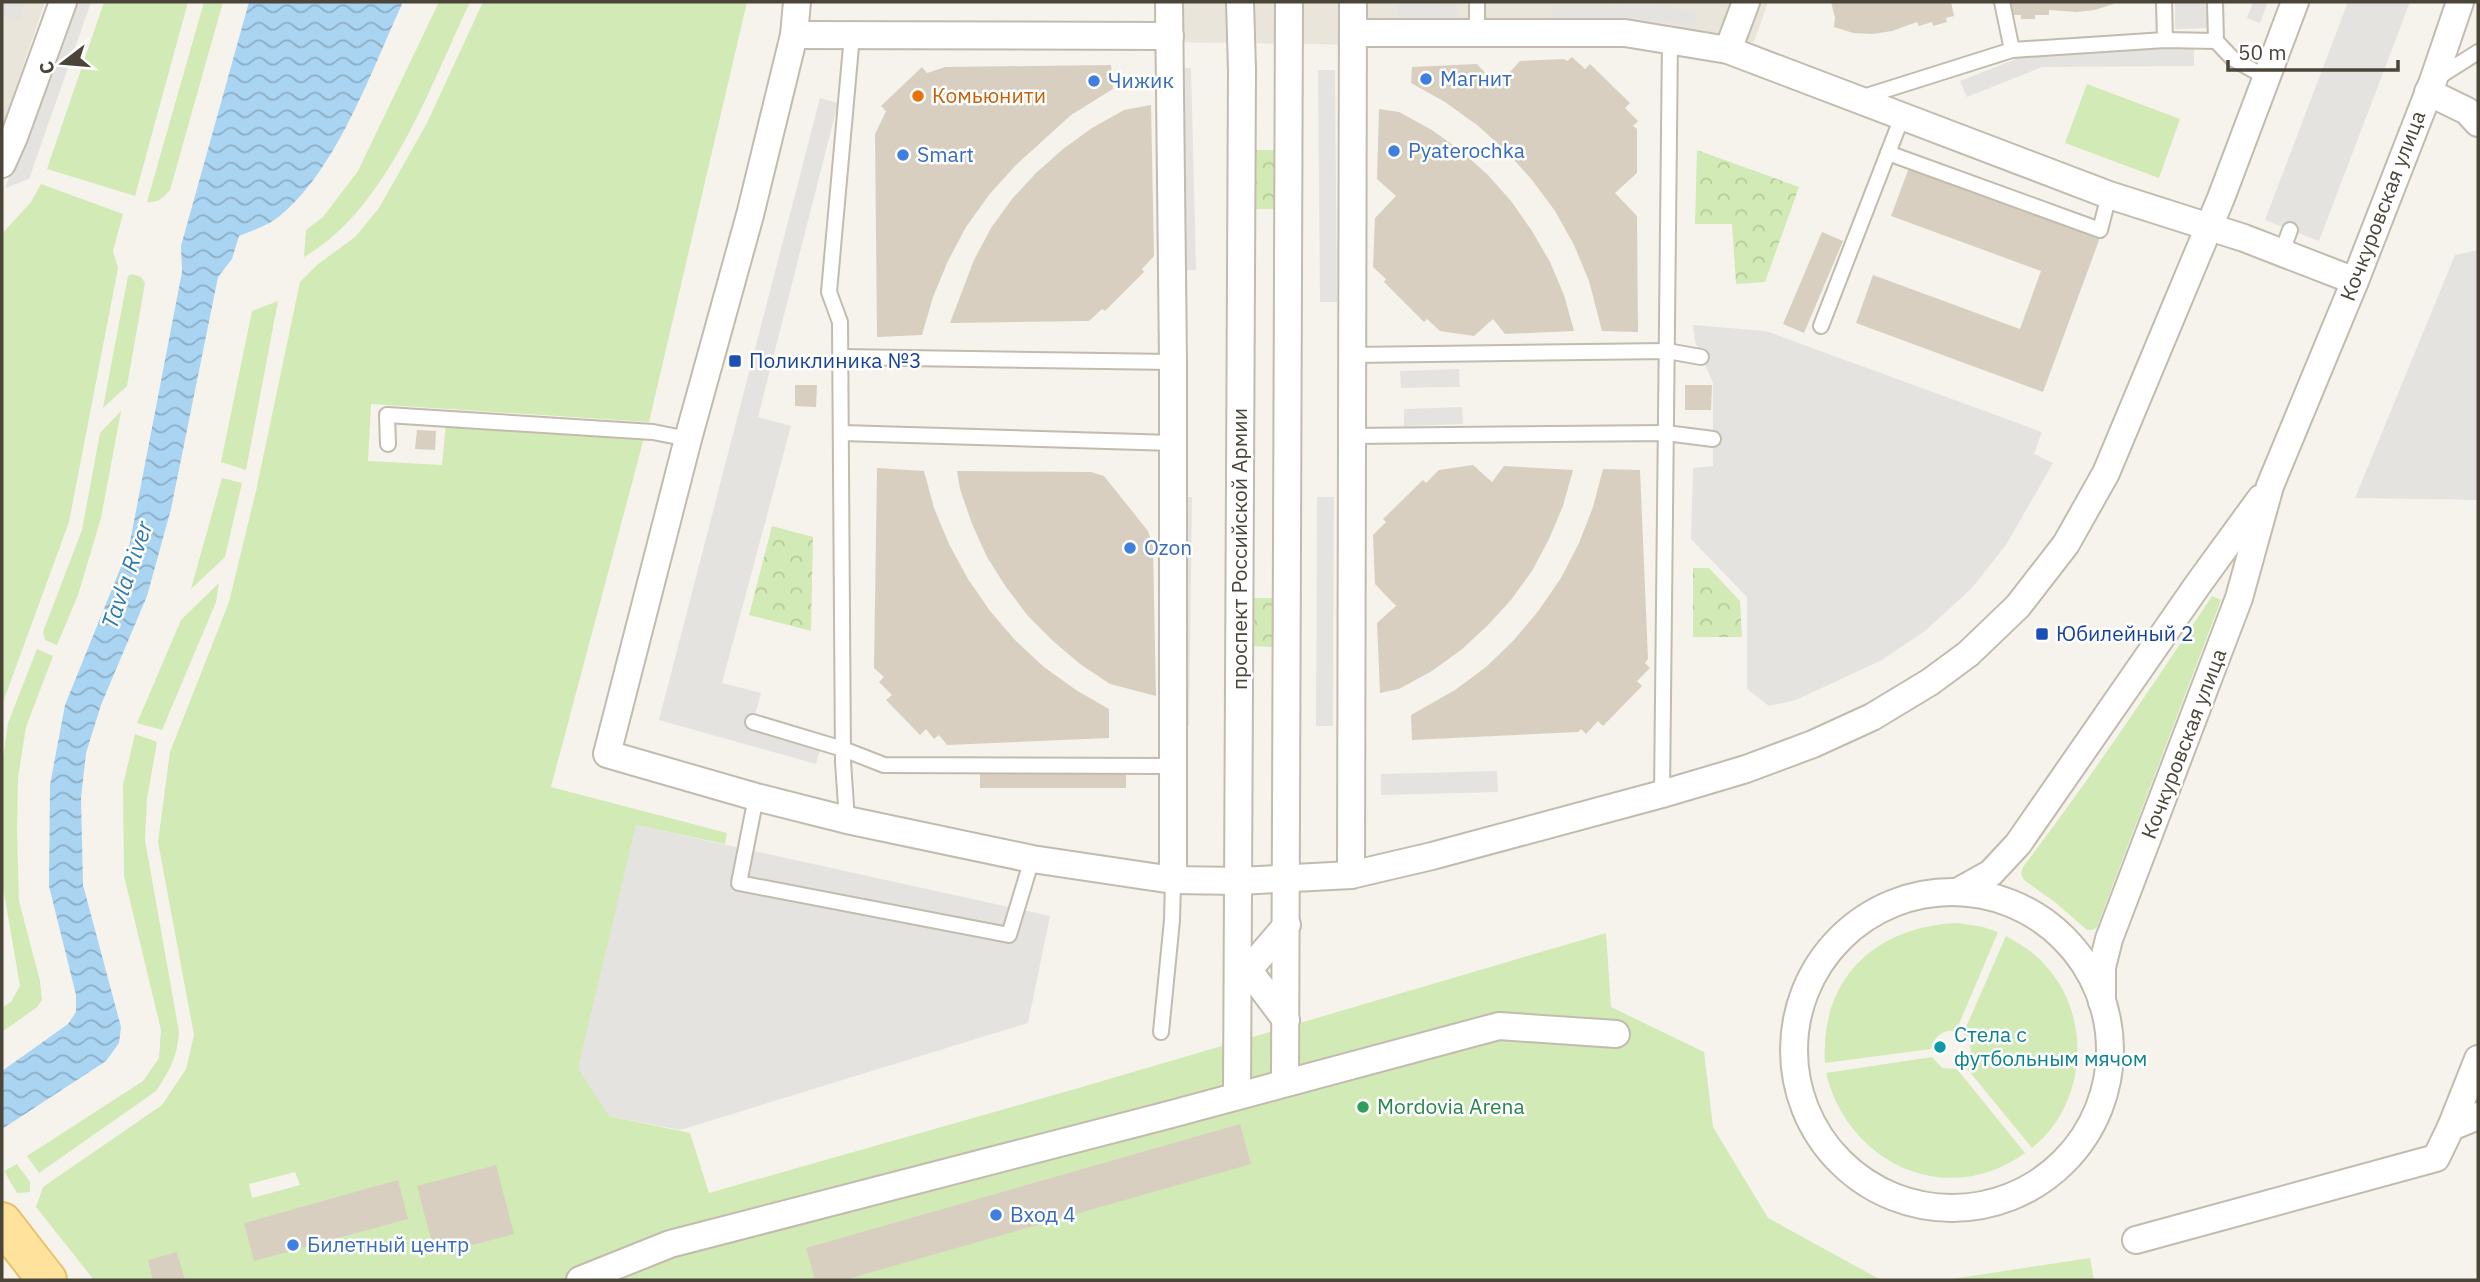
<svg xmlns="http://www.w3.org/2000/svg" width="2480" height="1282" font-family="'IBM Plex Sans',sans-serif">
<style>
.residential{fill:#eae5da}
.grass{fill:#d2eab5;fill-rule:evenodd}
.park{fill:url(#park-crowns)}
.parking{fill:#e5e3e0}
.water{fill:url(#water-waves)}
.building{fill:#d8cfc1}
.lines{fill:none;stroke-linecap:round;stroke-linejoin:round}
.lane-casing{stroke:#c2bbae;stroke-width:18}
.street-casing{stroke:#c2bbae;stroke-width:30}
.primary-casing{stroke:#e6c16a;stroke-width:42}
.lane{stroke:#fff;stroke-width:14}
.street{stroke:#fff;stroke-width:26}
.primary{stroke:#ffe39c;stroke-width:38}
.shop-dot{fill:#3f7fe0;stroke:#fff;stroke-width:2.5}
.food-dot{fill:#e8710a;stroke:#fff;stroke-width:2.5}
.transit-dot{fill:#1a4fb4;stroke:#fff;stroke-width:2.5}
.culture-dot{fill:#0f9aa8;stroke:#fff;stroke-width:2.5}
.leisure-dot{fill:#2e9e5b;stroke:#fff;stroke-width:2.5}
.labels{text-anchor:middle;stroke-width:5;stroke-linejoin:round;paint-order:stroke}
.shop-label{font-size:21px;fill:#366cbe;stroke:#fff;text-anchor:start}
.food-label{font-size:21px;fill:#c56008;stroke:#fff;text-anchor:start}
.street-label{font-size:21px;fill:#4b4439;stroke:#fff}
.transit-label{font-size:21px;fill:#164399;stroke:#fff;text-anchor:start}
.culture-label{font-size:21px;fill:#0d838f;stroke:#fff;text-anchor:start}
.leisure-label{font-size:21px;fill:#27864d;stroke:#fff;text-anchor:start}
.water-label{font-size:23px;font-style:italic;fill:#2e7ab2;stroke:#fff}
</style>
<defs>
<pattern id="park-crowns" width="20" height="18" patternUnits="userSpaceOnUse" patternTransform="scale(1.75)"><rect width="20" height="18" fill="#d2eab5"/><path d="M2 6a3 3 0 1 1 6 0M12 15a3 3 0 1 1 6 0" fill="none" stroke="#b6ca9c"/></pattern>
<pattern id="water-waves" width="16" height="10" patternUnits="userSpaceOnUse" patternTransform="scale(1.75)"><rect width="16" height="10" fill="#a9d4f2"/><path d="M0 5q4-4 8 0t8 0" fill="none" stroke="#8caec5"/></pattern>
</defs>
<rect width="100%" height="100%" fill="#f6f3ec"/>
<g class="residential">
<polygon points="2,2 45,2 2,128"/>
<polygon points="1159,2 1768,2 1754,42 1371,45 1159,42"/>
</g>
<g class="grass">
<polygon points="104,2 188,2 135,196 47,169"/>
<path d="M204,2h19l-53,188c-7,8 -12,13 -23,12z"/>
<path d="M439,2h31c-40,84 -82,207 -166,255l2,-27 17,-13 35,-46z"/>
<path d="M483,2h264l-98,420 -278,-18 -3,57 74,4 4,-42 198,15 -93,349 176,46 -2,11 -89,-19 -27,291 81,17 19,60 373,-106 524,-154 5,74 93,45 9,75 55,91 113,62h-1787l-58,-73 7,-20 119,-82 24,-36 8,-34 -36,-193 12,-90 59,-150 27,-111 44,-209 17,-17 38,-28 24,-29 48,-85zM295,1172l5,13 -48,13 -3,-14z"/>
<polygon points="2087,84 2180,119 2159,178 2065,143"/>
<polygon points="41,184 123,214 113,251 118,268 69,522 2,705 2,234 31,202"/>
<polygon points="132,274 141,277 145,283 127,386 103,408 128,276"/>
<polygon points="278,301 246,470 221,462 252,311"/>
<polygon points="121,411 101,518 78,595 57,645 45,640 43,632 82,530 100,433"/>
<polygon points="222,478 242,483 225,557 191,589"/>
<polygon points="219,583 216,602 162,730 137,723 181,620"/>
<path d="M2212,596l9,4 -124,327 -4,3h-6l-31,-27 -32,-23 -3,-6 2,-7c67,-88 128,-179 189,-271z"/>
<polygon points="37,649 53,656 26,727 18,778 17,831 19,901 40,981 42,1000 37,1007 2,1032 2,1008 11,1002 20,986 3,887 2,767 8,723"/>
<path d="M135,734l22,8 -10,57 -2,41 34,192c-1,23 -10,40 -23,59l-117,82 -12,-17 116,-75 16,-23 2,-28 -37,-154 -1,-91z"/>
<path d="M1958,923l25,4 15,5 -42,99c-13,-2 -22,5 -25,18l-106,14c-5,-85 51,-137 133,-140z"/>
<path d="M2006,936c14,8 28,16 39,29 48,51 42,140 -13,183l-68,-83c9,-10 9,-21 -1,-31z"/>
<path d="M1932,1057l10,11 15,1 68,84c-79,57 -177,10 -199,-80z"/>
<polygon points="17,1164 30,1182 30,1192 17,1193 4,1171"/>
<polygon points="2090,1258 2094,1280 1945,1280"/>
</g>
<g class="park">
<rect x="1253" y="150" width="25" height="59"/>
<polygon points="1697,150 1799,187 1765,282 1736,284 1732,224 1695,224"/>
<polygon points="772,526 813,537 811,631 749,615"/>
<polygon points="1693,568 1709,568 1740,601 1742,637 1693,637"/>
<polygon points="1250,598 1274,598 1273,647 1249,646"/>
</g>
<g class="parking">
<polygon points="2,2 24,2 20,21 2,16"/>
<polygon points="73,2 91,2 29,179 5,188"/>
<polygon points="2175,2 2208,2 2209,28 2175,29"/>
<polygon points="2253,2 2268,2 2260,23 2247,18"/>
<polygon points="2348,2 2410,2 2319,241 2265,220"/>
<polygon points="1397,4 1458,5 1457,23 1397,23"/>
<polygon points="1653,6 1697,11 1696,26 1654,21 1552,23 1552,7"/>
<polygon points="2194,48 2194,66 2042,67 1967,97 1960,81 2042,49"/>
<polygon points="1170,68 1191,68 1196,270 1175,271"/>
<polygon points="1318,70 1335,70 1337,302 1320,302"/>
<polygon points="820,98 838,103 758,417 791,426 722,683 761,693 752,725 821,746 816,764 659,720"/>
<polygon points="2478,250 2478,500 2355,498 2455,255"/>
<polygon points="1693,325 1766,331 2042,432 2034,454 2053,463 2006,545 1971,589 1925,631 1882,660 1796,700 1769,706 1747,689 1747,597 1691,539 1693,468 1713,466 1713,383 1695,342"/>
<polygon points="1459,369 1460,387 1401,388 1400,371"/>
<polygon points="1462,407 1463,424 1404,426 1404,409"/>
<polygon points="1173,497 1192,497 1189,726 1170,726"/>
<polygon points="1317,497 1334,497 1333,726 1316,726"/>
<polygon points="1497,771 1498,792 1381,795 1381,774"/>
<polygon points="636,825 1050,916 1028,1023 680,1130 609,1116 578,1068"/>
</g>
<path class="water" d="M249,2h154c-31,67 -65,165 -121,212 -12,11 -29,16 -43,22l-7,23 -14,18 -47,232 -24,87 -46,109 -15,48 -5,45 2,87 38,142 -2,16 -13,18 -104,68v-58l66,-47 8,-12v-17l-27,-109 1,-101 15,-80 64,-158 53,-275 -1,-26z"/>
<g class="building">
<polygon points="1831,2 1951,2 1954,16 1946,18 1947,22 1933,26 1932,22 1919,26 1917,22 1892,31 1873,34 1853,33 1834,27 1835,18"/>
<polygon points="2007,2 2119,2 2095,10 2077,12 2049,10 2049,15 2035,15 2035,19 2021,19 2021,15 2007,15"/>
<polygon points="1572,57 1585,69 1590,64 1630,103 1625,108 1638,121 1633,126 1637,129 1637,173 1615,193 1637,216 1638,332 1602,331 1589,281 1574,245 1555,211 1532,180 1506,151 1477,125 1445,102 1411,83 1412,67 1477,64 1497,86 1520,61 1564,59 1567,61"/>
<polygon points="1111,65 1113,89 1071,115 1015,166 989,195 966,227 948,261 933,297 922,335 877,337 875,134 886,111 881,106 922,67 927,73 945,67"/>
<polygon points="1151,105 1154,256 1142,269 1144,272 1105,311 1102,309 1089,321 950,323 974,260 991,228 1012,199 1036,173 1063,149 1092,128 1124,110"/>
<polygon points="1379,109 1399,112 1432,130 1461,151 1488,175 1511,201 1532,231 1550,262 1564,295 1574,331 1505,334 1493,319 1474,336 1440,331 1427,319 1424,322 1384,282 1386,279 1373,267 1375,218 1396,196 1377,179"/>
<polygon points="1910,165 2101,235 2043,392 1856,323 1873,275 2020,329 2041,271 1891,216"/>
<polygon points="1822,232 1843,241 1804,333 1783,324"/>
<polygon points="795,385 817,385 816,407 795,406"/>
<polygon points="1685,385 1712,385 1711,410 1685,410"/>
<polygon points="417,430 436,431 435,450 415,449"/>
<polygon points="1473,465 1492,482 1504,466 1573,470 1563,506 1549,539 1532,571 1511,600 1487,626 1461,650 1432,671 1399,689 1380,693 1377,623 1396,606 1375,584 1373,535 1386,522 1383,519 1423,480 1426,483 1439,470"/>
<polygon points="877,468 924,471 934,508 949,544 968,579 990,611 1015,640 1044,667 1076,690 1109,709 1109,738 947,745 939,735 934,739 926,729 920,735 886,700 892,695 879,682 884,677 874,668"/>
<polygon points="1603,469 1640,470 1648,659 1645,663 1650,668 1637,681 1642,686 1603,726 1598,721 1586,734 1581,729 1578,732 1412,740 1411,715 1455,690 1486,667 1514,640 1539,610 1561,578 1579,543 1593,507"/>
<polygon points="957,471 1091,472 1104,476 1148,531 1153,547 1156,696 1110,684 1080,664 1053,641 1028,616 1006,587 987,557 972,524 960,489"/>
<polygon points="1126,768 1126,788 980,788 980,769"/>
<polygon points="1240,1124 1251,1164 844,1280 815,1280 806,1248"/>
<polygon points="496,1165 514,1234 435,1255 417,1186"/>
<polygon points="398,1180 408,1219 254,1261 244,1223"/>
<polygon points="177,1252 185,1280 153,1280 148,1260"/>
</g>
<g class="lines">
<defs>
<g id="lane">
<polyline points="2002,2 2012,50 2165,40 2216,41 2233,59 2267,78"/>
<polyline points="2164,2 2165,40"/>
<polyline points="2215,2 2216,41"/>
<polyline points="1477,32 1477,2"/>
<polyline points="2437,78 2478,52"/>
<polyline points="1860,98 2012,50"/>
<polyline points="1888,153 2100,230 2109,195"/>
<polyline points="2282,252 2290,230"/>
<polyline points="1821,326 1902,117"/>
<polyline points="1352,355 1667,351 1701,357"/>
<polyline points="841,357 1173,362"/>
<polyline points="842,433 1173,443"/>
<polyline points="1351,436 1666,433 1713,439"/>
<polyline points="388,444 387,415 653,432 688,439"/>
<polyline points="753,722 843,749 884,765 1172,766"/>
<polyline points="1662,794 1670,40"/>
<polyline points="756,797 739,883 1009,935 1032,859"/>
<polyline points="847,820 843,762 840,322 829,292 852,35"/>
<polyline points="1161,1032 1172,920 1173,880"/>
</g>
<g id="street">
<polyline points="797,2 794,35 750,215 688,439 607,754 756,797 847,820 1032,859 1173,880 1239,881 1351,875 1432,856 1662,794 1746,769 1813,744 1872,717 1930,682 1968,654 2018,606 2066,544 2106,473 2221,198 2295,2"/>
<polyline points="1169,2 1173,362 1173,880"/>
<polyline points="1353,33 1625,33 1728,50 2109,195 2244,238 2355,281"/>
<polyline points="794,35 1170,36"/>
<polyline points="1728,50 1746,2"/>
<polyline points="2428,92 2467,111 2478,123"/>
<polyline points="2,164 14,137 63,2"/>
<polyline points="1351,875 1353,2"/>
<polyline points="1957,892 1991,873 2018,844 2199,583 2261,498"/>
<circle cx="1952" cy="1050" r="158"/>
<polyline points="1238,956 1286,1020"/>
<polyline points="1238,982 1287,925"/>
<polyline points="2102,1002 2102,967 2109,939 2239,598 2270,486 2355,281 2433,81 2460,2"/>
<polyline points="1285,1083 1289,2"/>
<polyline points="1237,1096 1242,70 1240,2"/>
<polyline points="2451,1127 2478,1059"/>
<polyline points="2136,1240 2436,1158 2451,1127 2478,1116"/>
<polyline points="580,1280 670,1244 1168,1115 1499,1026 1616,1034"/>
</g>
<polyline id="primary" points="2,1222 47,1280"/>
</defs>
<use href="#lane" class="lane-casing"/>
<use href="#street" class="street-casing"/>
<use href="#primary" class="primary-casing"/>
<use href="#lane" class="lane"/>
<use href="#street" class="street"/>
<use href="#primary" class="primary"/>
</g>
<g class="shop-dot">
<circle cx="1426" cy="79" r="7"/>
<circle cx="1094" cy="81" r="7"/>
<circle cx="1394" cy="151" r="7"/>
<circle cx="903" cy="155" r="7"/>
<circle cx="1130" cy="548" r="7"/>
<circle cx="996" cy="1215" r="7"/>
<circle cx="293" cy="1245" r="7"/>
</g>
<circle class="food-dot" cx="918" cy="96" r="7"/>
<g class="transit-dot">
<rect x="728" y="354" width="14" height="14" rx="3.5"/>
<rect x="2035" y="627" width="14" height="14" rx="3.5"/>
</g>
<circle class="culture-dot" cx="1940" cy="1047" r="7"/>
<circle class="leisure-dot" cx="1363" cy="1107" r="7"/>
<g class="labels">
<g class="shop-label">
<text x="1440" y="86">Магнит</text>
<text x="1108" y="88">Чижик</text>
<text x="1408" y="158">Pyaterochka</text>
<text x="917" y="162">Smart</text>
<text x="1144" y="555">Ozon</text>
<text x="1010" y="1222">Вход 4</text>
<text x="307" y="1252">Билетный центр</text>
</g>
<g class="food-label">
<text x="932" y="103">Комьюнити</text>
</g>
<g class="street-label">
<text transform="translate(2383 206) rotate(-69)" y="7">Кочкуровская улица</text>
<text transform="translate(1240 549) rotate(-90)" y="7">проспект Российской Армии</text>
<text transform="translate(2184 744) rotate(-69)" y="7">Кочкуровская улица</text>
</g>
<g class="transit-label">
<text x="749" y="368">Поликлиника №3</text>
<text x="2056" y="641">Юбилейный 2</text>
</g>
<g class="culture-label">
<text x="1954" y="1042">Стела с<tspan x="1954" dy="24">футбольным мячом</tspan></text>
</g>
<g class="leisure-label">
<text x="1377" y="1114">Mordovia Arena</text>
</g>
<g class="water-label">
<text transform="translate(127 575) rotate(-71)" y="8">Tavla River</text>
</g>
</g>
<rect width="2480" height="1282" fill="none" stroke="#4b4439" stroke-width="7"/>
<g transform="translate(63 63) rotate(254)" stroke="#ffffff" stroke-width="5" paint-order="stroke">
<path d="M0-5L12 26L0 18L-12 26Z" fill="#4b4439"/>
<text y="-10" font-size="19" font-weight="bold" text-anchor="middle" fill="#4b4439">С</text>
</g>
<path d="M2228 60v10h170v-10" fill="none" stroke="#4b4439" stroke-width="3.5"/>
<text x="2238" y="60" font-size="21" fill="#4b4439" stroke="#ffffff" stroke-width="5" paint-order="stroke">50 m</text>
</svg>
